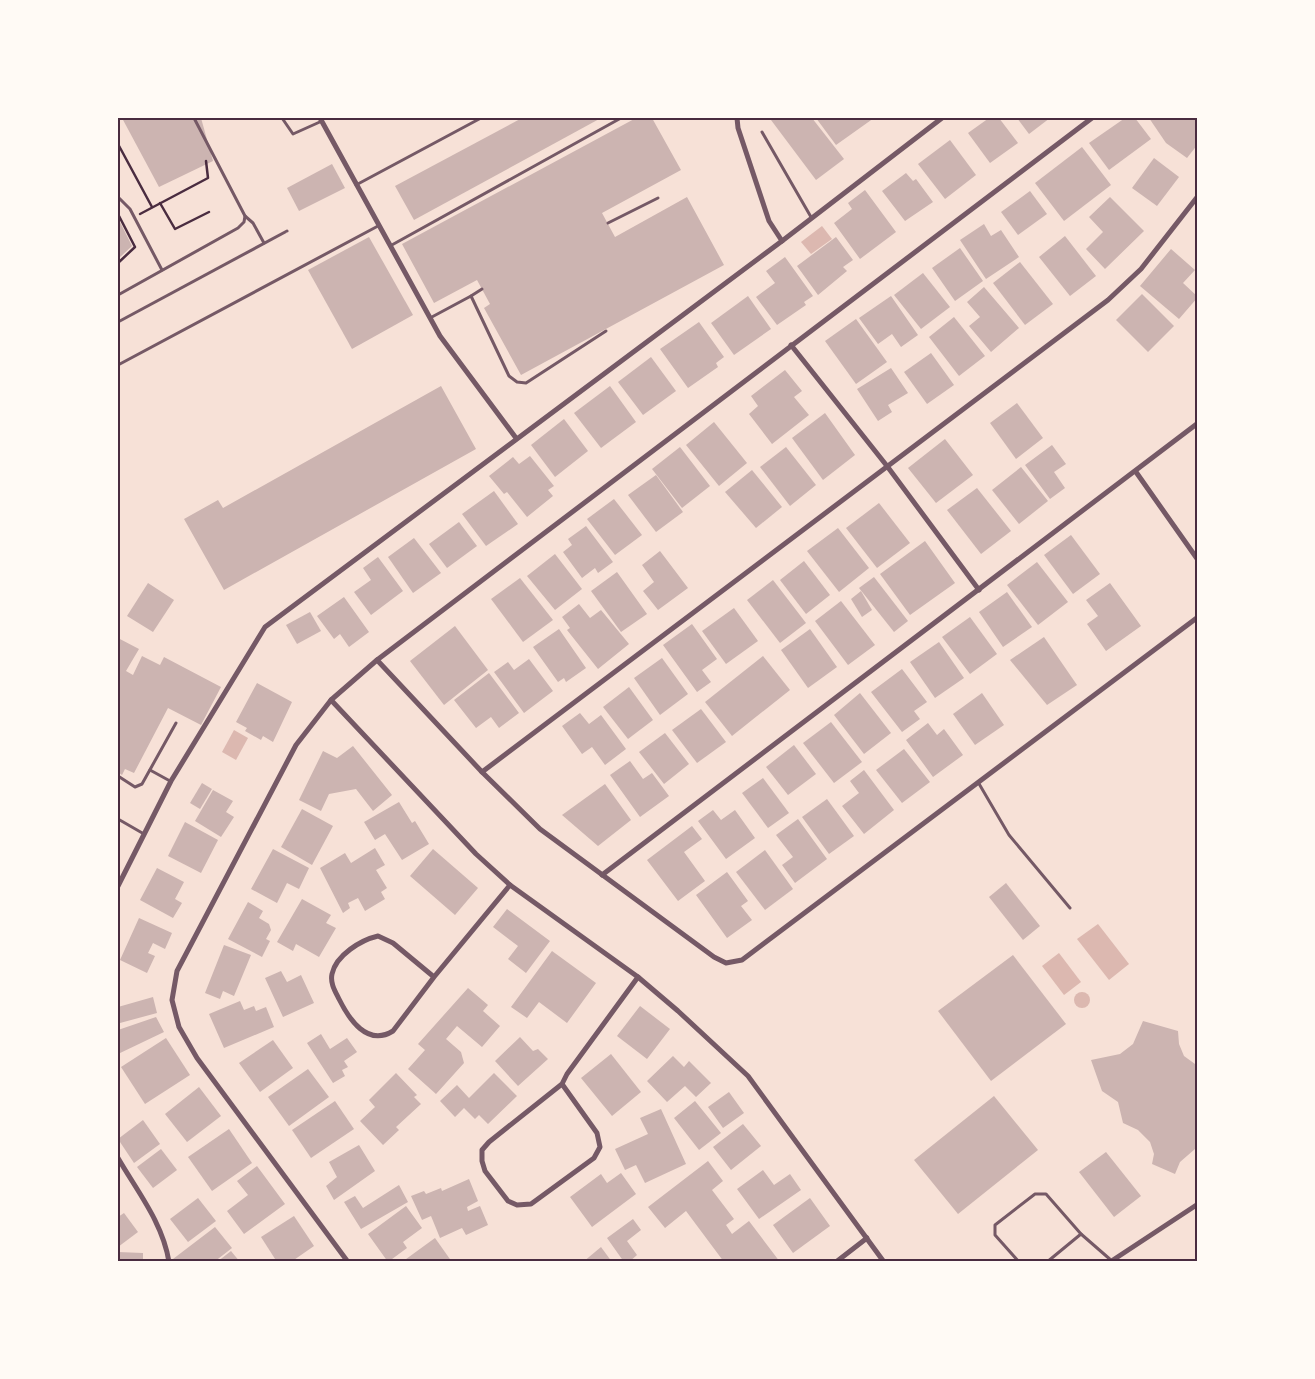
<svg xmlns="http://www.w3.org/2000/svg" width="1315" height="1379" font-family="Lato,sans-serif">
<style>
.water{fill:#dcb8b0}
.building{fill:#ccb4b1}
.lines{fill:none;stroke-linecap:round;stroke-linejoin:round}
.path{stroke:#4a2c40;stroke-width:2.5}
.service{stroke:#755966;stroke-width:3}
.minor{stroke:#755966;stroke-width:5}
.neatline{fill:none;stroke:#4a2c40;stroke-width:2}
</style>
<rect width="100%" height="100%" fill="#f7e1d7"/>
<g class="water">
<polygon points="822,226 832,239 811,254 801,242"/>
<polygon points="234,730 248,738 236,760 222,752"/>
<polygon points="1098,924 1129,964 1109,980 1077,939"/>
<polygon points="1059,953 1081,982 1064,995 1042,966"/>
<circle cx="1082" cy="1000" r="8"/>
</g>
<g class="building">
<polygon points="122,118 201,118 213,161 159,187"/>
<polygon points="522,118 601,118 414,220 395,186"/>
<polygon points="636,118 652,118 681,170 602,213 615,237 687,197 724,265 521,375 484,308 490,304 477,280 434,303 402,244"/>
<polygon points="774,118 812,118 844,159 816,180 771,120"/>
<polygon points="816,118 874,118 836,145"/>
<polygon points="989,118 999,118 1018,143 990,163 968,133"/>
<polygon points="1017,118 1050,118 1029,134"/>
<polygon points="1125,118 1135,118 1151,139 1109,170 1089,143"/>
<polygon points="1149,118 1197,118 1198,144 1187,158 1166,143"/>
<polygon points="950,140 976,175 945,199 918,164"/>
<polygon points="1082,147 1111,185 1064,221 1035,183"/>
<polygon points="1154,158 1179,177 1157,206 1132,188"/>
<polygon points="332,164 345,188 299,211 287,188"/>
<polygon points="906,173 913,181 916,179 933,202 905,221 882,191"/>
<polygon points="865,190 896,232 860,259 834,223 852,209 848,203"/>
<polygon points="1030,191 1047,214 1018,235 1001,212"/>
<polygon points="1110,197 1144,231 1105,269 1086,249 1103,232 1089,217"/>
<polygon points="118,218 132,246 118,259"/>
<polygon points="984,224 991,236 1001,230 1019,257 986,279 960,240"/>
<polygon points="1065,236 1096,276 1070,296 1039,257"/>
<polygon points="369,237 413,315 352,349 308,270"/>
<polygon points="836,237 853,260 843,267 847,271 818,295 797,266"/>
<polygon points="960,248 983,281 955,301 932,268"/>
<polygon points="1171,249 1195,270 1183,283 1198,297 1179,319 1140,286"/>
<polygon points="785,257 813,296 804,302 806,305 777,325 756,297 775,283 766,271"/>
<polygon points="1020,262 1053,304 1025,325 993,283"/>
<polygon points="923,273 950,307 921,329 894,295"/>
<polygon points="984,287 1019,328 991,352 969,326 980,317 967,302"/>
<polygon points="1142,294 1174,326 1148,352 1116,320"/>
<polygon points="748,296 771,329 734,355 711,323"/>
<polygon points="891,296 918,335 901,347 892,334 878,344 859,318"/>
<polygon points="954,317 985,356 959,376 929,337"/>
<polygon points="856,319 887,362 856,384 825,341"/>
<polygon points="699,322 724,357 716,363 718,367 688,388 660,349"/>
<polygon points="931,353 954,385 927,404 904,372"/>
<polygon points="651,357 676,391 643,415 618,382"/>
<polygon points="891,368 908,393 888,405 892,412 878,421 857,389"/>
<polygon points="785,370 802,391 794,397 809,415 772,444 749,414 758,406 751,396"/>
<polygon points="441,386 476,449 224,590 184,519 218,500 223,508"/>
<polygon points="610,386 636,422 601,448 574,413"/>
<polygon points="1017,403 1043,438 1016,459 990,423"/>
<polygon points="825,413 855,455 823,480 792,438"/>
<polygon points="564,419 588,451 555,477 531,445"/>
<polygon points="714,422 747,463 719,486 686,445"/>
<polygon points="945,439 973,475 936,503 908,468"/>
<polygon points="1052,445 1066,464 1054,472 1065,488 1050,499 1025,465"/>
<polygon points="680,447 710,486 682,508 652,469"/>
<polygon points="786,447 816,485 790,506 760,467"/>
<polygon points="530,456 554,486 548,490 553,496 527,517 507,492 504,494 489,476 513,457 519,464"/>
<polygon points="1021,467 1048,501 1019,524 992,490"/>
<polygon points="752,470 782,507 756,528 725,492"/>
<polygon points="656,475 683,512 656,532 628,495"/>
<polygon points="977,488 1011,531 981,554 947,510"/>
<polygon points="494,491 518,524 486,546 462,514"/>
<polygon points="614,499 642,535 615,555 587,519"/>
<polygon points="879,503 910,543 877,568 846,528"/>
<polygon points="459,522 477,546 447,568 429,544"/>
<polygon points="586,526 613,562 598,573 595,568 582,578 563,552 572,545 568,539"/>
<polygon points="838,528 869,568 839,592 807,551"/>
<polygon points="1071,535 1100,574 1073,594 1044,555"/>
<polygon points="414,538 441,573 413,593 388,557"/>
<polygon points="925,541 955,583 910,615 880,574"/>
<polygon points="660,551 688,588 658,610 643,591 654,582 642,565"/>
<polygon points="555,554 582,589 555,610 527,576"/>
<polygon points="378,557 403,591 371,615 354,592 371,580 363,568"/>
<polygon points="804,561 830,595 806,614 780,580"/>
<polygon points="1037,562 1068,602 1038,625 1007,585"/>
<polygon points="617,572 647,614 621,632 591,591"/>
<polygon points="874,577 908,621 894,632 859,588"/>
<polygon points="520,578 553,620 523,642 491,599"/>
<polygon points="773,580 806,623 780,643 747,600"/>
<polygon points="148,583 174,600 153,632 127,616"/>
<polygon points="1110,583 1141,626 1106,651 1087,624 1098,616 1086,600"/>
<polygon points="861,591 872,610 862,617 851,599"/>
<polygon points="1007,592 1032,627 1003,647 979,612"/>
<polygon points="344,597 369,632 349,647 340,634 334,639 317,616"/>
<polygon points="841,601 875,645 848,665 815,621"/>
<polygon points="579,604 590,618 601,610 629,644 598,669 567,630 570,628 562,617"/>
<polygon points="734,608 758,641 726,664 702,631"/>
<polygon points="310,612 321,631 297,644 286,625"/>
<polygon points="970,617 997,654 970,674 942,637"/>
<polygon points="692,624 717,659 702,670 711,682 697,692 663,645"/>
<polygon points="455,626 488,670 444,705 410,661"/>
<polygon points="559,629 586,668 566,682 564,678 558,682 533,647"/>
<polygon points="810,629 837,667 808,688 781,650"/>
<polygon points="1044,637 1077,685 1047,705 1010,660"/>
<polygon points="118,638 139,649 126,671 133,675 142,656 160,665 164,657 221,687 201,725 168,708 134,773 125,769 122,775 118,772"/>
<polygon points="939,642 964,678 935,698 910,662"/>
<polygon points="763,656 790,690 732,736 705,702"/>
<polygon points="662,658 688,694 660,715 634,678"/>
<polygon points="529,659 553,691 524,713 494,672 508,662 514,670"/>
<polygon points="902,669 927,702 914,711 920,719 902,732 871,692"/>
<polygon points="489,673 519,713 499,728 491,717 476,728 454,700"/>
<polygon points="257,683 292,702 273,742 263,736 261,740 245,731 247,728 236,722"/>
<polygon points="629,687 653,720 628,739 603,707"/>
<polygon points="860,693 891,733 864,754 834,715"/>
<polygon points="982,693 1004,725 975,745 953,714"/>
<polygon points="701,709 726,742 697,763 672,730"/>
<polygon points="580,713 589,724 601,715 626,749 605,765 592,747 582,754 562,726"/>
<polygon points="831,722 862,762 834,783 803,743"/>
<polygon points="928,723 937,735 944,729 963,755 933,777 906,740"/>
<polygon points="665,733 689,764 664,784 639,752"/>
<polygon points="794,745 816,774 788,795 766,767"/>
<polygon points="353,746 392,795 373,811 356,789 329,794 321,811 299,800 323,751 337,758"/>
<polygon points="904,749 930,782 902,803 876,770"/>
<polygon points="630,761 643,779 652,773 669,796 640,817 610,775"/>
<polygon points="864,770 894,810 864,834 842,806 859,793 850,781"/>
<polygon points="763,778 789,813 768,828 742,793"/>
<polygon points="202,783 212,789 200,809 190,803"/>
<polygon points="605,784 631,820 598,846 562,815"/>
<polygon points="213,790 233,801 226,812 234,817 221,837 195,821"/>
<polygon points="827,799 854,836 829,854 802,817"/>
<polygon points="399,802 412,823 415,821 429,844 402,860 385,834 375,840 364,822"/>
<polygon points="302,809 333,826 312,865 281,847"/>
<polygon points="713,810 721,820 735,810 755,838 726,859 698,821"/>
<polygon points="798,819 827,859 795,883 782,865 793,857 776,835"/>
<polygon points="185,822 218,840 201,873 168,856"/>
<polygon points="692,826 702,839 684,852 705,881 678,901 647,860"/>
<polygon points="375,848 385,865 376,870 387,888 381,892 385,899 365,911 358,898 348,903 350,908 343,913 320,868 345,853 351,863"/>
<polygon points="273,849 309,868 299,889 287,883 277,903 251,889"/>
<polygon points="433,849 478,888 455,915 410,876"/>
<polygon points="765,850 793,889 765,910 736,872"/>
<polygon points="157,868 184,882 175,899 182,903 173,918 140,900"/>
<polygon points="727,872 748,901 741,906 752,920 727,938 696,895"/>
<polygon points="1006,883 1040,926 1023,940 989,897"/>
<polygon points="302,899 331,915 326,923 336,928 319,957 296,944 293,951 277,942"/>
<polygon points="248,902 263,911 259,918 269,924 271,930 266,939 270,941 262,957 228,939"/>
<polygon points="507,909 550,941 526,973 508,959 518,946 493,927"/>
<polygon points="139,918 172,933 165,949 153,943 148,953 155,956 147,973 120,960"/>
<polygon points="224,945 251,955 234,996 223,991 220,999 205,993"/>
<polygon points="552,951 596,983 567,1023 539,1002 527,1018 511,1007"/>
<polygon points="1013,955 1066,1024 991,1081 938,1011"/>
<polygon points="281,971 287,982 301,975 314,1003 283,1017 265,978"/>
<polygon points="468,988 488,1005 483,1011 500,1026 482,1047 457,1026 446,1039 461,1052 464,1063 436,1094 408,1069 425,1050 418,1044"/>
<polygon points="153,997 157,1013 120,1023 118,1007"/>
<polygon points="240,1001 244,1010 254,1006 256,1011 266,1007 274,1027 224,1048 209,1014"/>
<polygon points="640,1006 670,1029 647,1059 617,1036"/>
<polygon points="156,1017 164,1032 118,1054 118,1030"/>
<polygon points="1143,1021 1178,1031 1179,1044 1184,1056 1195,1064 1198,1133 1195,1135 1195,1149 1180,1162 1175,1174 1152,1164 1154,1154 1150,1142 1138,1130 1123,1123 1118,1102 1102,1091 1091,1060 1120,1054 1133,1044"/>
<polygon points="321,1034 330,1049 347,1038 357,1052 344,1061 348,1067 342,1070 345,1076 333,1083 307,1043"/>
<polygon points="520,1037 533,1051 538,1049 548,1059 518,1086 495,1061"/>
<polygon points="166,1038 190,1075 145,1104 121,1067"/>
<polygon points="273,1040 293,1068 260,1092 239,1063"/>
<polygon points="611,1054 641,1092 612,1116 581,1078"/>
<polygon points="673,1056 684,1067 689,1061 711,1083 696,1097 685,1086 667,1102 647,1081"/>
<polygon points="308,1069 329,1097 289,1126 268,1097"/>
<polygon points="396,1073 417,1095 414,1097 421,1104 396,1127 399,1130 383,1145 360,1121 375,1107 369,1100"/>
<polygon points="494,1073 517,1096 488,1124 479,1115 475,1119 464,1108 455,1117 440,1101 457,1085 469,1098"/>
<polygon points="199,1087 221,1116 187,1142 165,1114"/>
<polygon points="729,1092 744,1113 723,1128 708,1107"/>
<polygon points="994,1096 1038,1150 958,1214 914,1160"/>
<polygon points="335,1101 354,1129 311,1158 292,1130"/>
<polygon points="695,1101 721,1133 699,1150 674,1118"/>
<polygon points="661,1109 686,1164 645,1183 636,1165 625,1170 615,1149 648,1134 640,1118"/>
<polygon points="143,1120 160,1144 134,1163 118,1139"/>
<polygon points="743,1124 761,1146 731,1170 713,1147"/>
<polygon points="229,1129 252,1163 212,1191 188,1157"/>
<polygon points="359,1145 375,1171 334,1200 326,1186 337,1177 329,1162"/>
<polygon points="161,1149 177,1170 153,1188 137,1167"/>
<polygon points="1106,1152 1141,1196 1114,1217 1079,1172"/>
<polygon points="708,1161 723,1181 712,1190 734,1219 726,1225 732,1234 749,1221 780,1262 724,1262 686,1211 665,1228 648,1207"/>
<polygon points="257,1166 285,1204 244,1234 227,1211 248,1195 237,1181"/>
<polygon points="763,1170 774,1185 790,1174 801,1190 759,1219 737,1189"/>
<polygon points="621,1173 636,1194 592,1227 570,1197 601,1174 607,1183"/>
<polygon points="469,1179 478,1201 467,1207 468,1211 480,1206 488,1225 466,1235 462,1228 440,1238 431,1216 422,1220 411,1196 424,1191 426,1194 441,1188 442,1191"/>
<polygon points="399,1185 408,1202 361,1229 344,1202 355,1196 363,1208"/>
<polygon points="198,1198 216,1221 188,1242 170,1219"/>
<polygon points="810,1198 830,1226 793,1253 773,1225"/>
<polygon points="406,1206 422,1228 403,1242 407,1248 388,1262 368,1234"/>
<polygon points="124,1213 138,1232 118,1247 118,1217"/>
<polygon points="294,1216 314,1246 291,1262 277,1262 261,1237"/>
<polygon points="633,1219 641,1230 627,1241 637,1255 629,1262 624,1262 607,1238"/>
<polygon points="215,1227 232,1248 214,1262 176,1262 173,1259"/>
<polygon points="435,1238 452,1262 402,1262"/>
<polygon points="601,1247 612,1262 583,1262"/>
<polygon points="231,1251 240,1262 217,1262"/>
<polygon points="118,1252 143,1253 143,1262 118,1262"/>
</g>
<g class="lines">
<g class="path">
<polyline points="118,144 152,207"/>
<polyline points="160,203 175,229 209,212"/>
<polyline points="118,214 135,247 118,263"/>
<polyline points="140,214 208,178 206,161"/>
</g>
<g class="service">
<polyline points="282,118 293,134 322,121"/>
<polyline points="762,132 811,217"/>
<polyline points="356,185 481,118"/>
<polyline points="118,197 130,209 162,270"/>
<polyline points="245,216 253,223 264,243"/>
<polyline points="608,223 658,198"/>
<polyline points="390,246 621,118"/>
<polyline points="118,295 238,228 244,222 245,216 194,118"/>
<polyline points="471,296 482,289"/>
<polyline points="430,318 471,296 509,376 517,382 526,383 606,331"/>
<polyline points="118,322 287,231"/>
<polyline points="118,365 378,226"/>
<polyline points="150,770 170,781"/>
<polyline points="118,776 135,787 142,784 176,723"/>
<polyline points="978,782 1009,835 1070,908"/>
<polyline points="118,819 144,834"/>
<polyline points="1019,1262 995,1235 995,1225 1035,1194 1046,1194 1081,1234 1112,1261"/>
<polyline points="1047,1262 1081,1234"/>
</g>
<g class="minor">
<polyline points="320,118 440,336 516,438"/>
<polyline points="737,118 738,128 769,221 782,241"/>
<polyline points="791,345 887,466 979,590"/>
<polyline points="1136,472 1198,560"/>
<polyline points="377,660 482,772 540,829 714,957 726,963 742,960 1198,617"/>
<polyline points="331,700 476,854 510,885 638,977 678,1011 748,1076 884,1262"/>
<polyline points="482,772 1108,300 1141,269 1198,196"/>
<polyline points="602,875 1198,423"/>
<polyline points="118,886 171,781 265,627 782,241 942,118"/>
<path d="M434,977l-41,-34 -15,-7c-17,4 -42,19 -46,38 -2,9 3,17 7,25 10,20 28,48 54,32l41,-54 76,-92"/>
<polyline points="562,1084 597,1133 600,1147 594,1158 531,1204 517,1205 508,1201 485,1171 482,1161 482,1150 489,1142 562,1084 567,1074 638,977"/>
<path d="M118,1158c19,33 45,65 51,104"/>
<polyline points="348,1262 197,1058 179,1027 172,1000 177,971 296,745 331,700 377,660 1092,118"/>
<polyline points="836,1262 867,1238"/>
<polyline points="1110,1262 1198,1204"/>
</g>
</g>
<rect width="1315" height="1379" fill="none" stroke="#fffaf5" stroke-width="238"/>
<rect x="119" y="119" width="1077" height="1141" class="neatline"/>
</svg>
